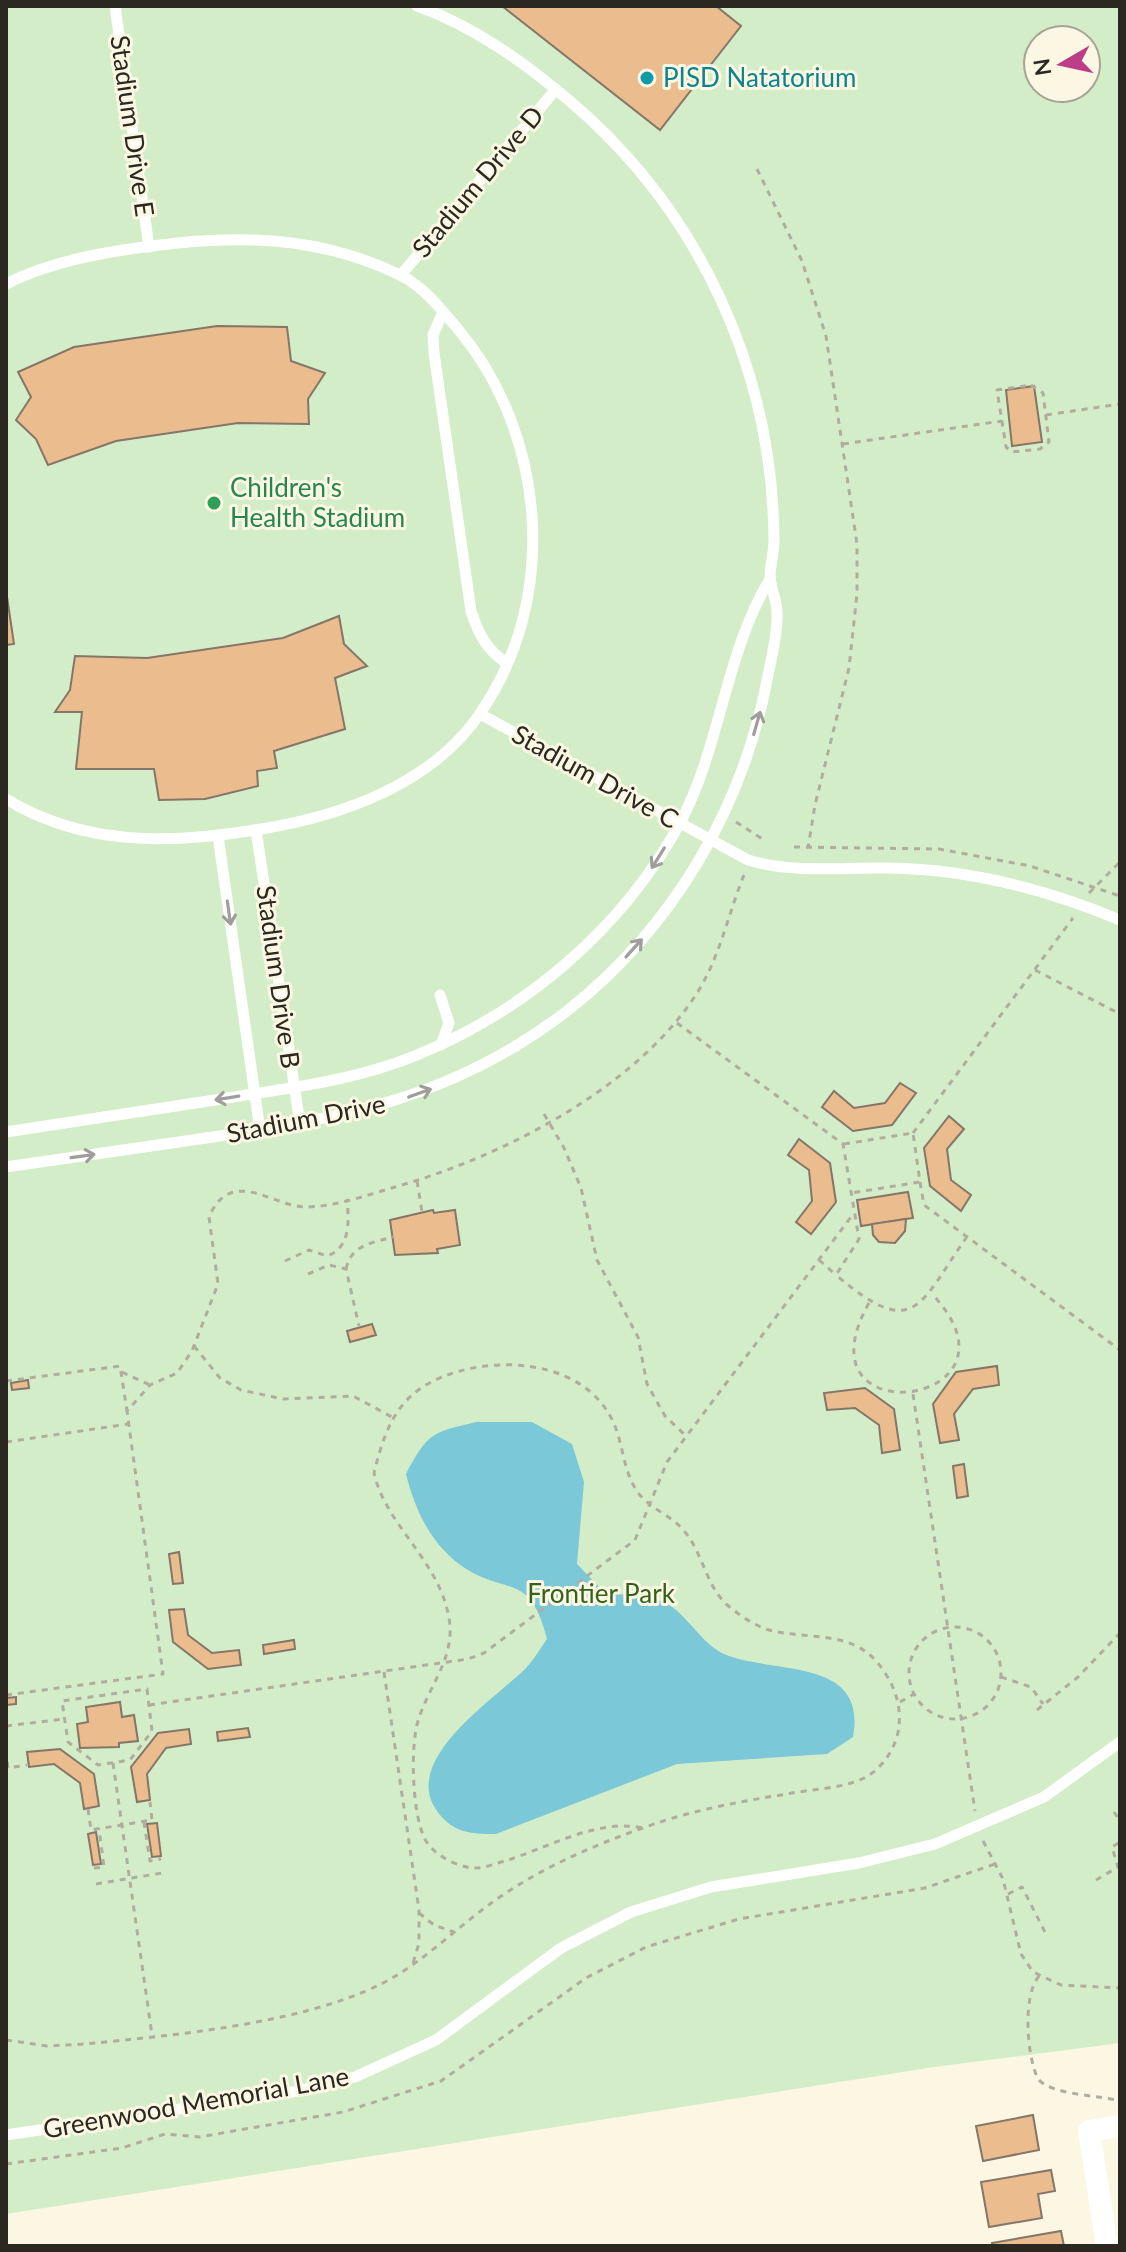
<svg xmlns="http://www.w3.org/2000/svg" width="1126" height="2252" font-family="Lato,sans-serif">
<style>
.green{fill:#d3edc8;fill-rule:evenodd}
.water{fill:#7ac8d8}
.building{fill:#eabc8e;stroke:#847669;stroke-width:2}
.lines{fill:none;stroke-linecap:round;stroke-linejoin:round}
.path{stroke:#b1ad9e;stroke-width:3;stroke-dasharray:6 6;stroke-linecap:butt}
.service{stroke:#fff;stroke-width:11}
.minor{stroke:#fff;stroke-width:22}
.oneway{stroke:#9f9e9b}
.culture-dot{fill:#0f9aa8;stroke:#fbf7e3;stroke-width:3}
.leisure-dot{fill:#2e9e5b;stroke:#fbf7e3;stroke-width:3}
.labels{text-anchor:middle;stroke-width:6;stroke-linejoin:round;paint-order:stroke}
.culture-label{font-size:26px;fill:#0d838f;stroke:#fbf7e3;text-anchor:start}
.street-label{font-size:26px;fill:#2a2821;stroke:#fbf7e3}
.leisure-label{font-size:26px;fill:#27864d;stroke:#fbf7e3;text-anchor:start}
.park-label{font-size:26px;fill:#34611d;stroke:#fbf7e3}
</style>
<rect width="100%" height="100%" fill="#fbf7e3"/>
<path class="green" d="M6,6h1114v2037l-186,24 -928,147zM1038,40h48v48h-48z"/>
<path class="water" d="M476,1422h56l40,22 12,38 -7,82 27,28c19,4 42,2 60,10 23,11 36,41 60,52 49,21 144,2 129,83l-26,17 -150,10 -181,70c-26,0 -43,-1 -59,-23 -37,-51 58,-112 88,-142 8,-8 15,-20 22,-30 -18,-70 -41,-41 -88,-75 -30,-23 -44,-55 -53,-90 23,-42 25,-41 70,-52z"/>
<g class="building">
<polygon points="502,6 716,6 741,26 660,130"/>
<polygon points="217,326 287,327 291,361 325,373 308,399 309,424 238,423 116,441 48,465 36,439 16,420 31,397 18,372 74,347"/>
<polygon points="1034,386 1042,442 1012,446 1006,390"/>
<polygon points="6,590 14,644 6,645"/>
<polygon points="339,616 344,644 367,666 335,678 345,729 274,751 277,768 257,771 258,786 205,799 159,800 154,769 76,769 82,712 55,712 70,690 75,656 147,658 283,638"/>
<polygon points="900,1083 916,1093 892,1125 853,1131 822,1107 834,1091 854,1108 885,1103"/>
<polygon points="949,1116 964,1129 947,1149 951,1180 971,1195 961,1211 930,1186 924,1148"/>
<polygon points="799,1139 830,1163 836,1202 811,1234 796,1222 812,1201 809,1170 788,1155"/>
<polygon points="908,1192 913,1218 861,1226 857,1200"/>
<polygon points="433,1210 434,1213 455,1210 460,1245 437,1249 438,1253 395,1255 390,1220"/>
<polygon points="906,1219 905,1231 895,1243 879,1242 873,1235 872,1224"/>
<polygon points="372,1324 376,1335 350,1342 347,1331"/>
<polygon points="997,1366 999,1385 973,1389 954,1414 959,1440 940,1443 933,1404 956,1372"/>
<polygon points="28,1380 29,1388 12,1390 11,1383"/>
<polygon points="865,1388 894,1409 900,1450 882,1453 879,1425 855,1408 827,1410 824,1393"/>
<polygon points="964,1464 968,1496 957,1498 953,1466"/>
<polygon points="179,1552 183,1583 173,1584 169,1554"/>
<polygon points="184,1609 188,1635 212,1653 239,1650 241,1665 208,1669 173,1642 169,1610"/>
<polygon points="294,1640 295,1649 264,1654 263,1645"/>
<polygon points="16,1697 16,1704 6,1705 6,1698"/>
<polygon points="120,1702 122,1717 134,1715 138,1741 119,1743 119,1747 80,1748 77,1724 88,1722 86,1707"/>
<polygon points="248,1728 250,1737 218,1741 217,1732"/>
<polygon points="189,1729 191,1744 166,1748 147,1774 150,1800 137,1802 131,1767 158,1733"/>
<polygon points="60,1749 94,1774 99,1806 84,1809 80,1783 54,1764 29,1767 27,1752"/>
<polygon points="157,1823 161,1856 152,1857 147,1824"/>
<polygon points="96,1832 101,1864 93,1865 88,1834"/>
<polygon points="1033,2115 1039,2150 983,2161 976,2126"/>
<polygon points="1051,2170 1055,2191 1038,2194 1042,2218 989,2227 981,2182"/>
<polygon points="1061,2231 1064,2246 993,2246 992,2243"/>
</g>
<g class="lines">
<g class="path">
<polyline points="757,169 802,261 826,336 857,544 857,594 849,668 815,805 808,848"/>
<polygon points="1031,385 1043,393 1049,442 1040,449 1012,452 1006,447 997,390"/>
<polyline points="1046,415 1120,404"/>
<polyline points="843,444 1002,421"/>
<polyline points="736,822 764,840"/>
<polyline points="794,847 939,849 1030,866 1120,896"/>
<polyline points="1089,893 1120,862"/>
<polyline points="1035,970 1120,1014"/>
<path d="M677,1023l166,121 16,95 -23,36c79,67 83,30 130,-37"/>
<polyline points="544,1114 564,1148 581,1188 597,1260 638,1337 647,1384 665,1416 685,1435"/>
<polyline points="913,1133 1073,918"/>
<polyline points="844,1144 913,1133 920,1182 851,1193"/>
<polyline points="417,1181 422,1212"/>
<polyline points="920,1182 924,1205 1120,1350"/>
<polyline points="819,1260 836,1275"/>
<path d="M285,1261l24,-11 18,6c24,-8 22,-36 20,-57"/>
<path d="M346,1269c5,-24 25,-26 47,-32"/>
<polyline points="308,1274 329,1265 346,1269 359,1326"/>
<path d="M869,1303c-77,136 169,103 63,-9"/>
<polyline points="194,1346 220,1378 241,1390 283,1399 353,1396 392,1417"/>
<polyline points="122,1372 150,1385"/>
<polyline points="6,1381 120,1366 127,1411"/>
<polyline points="913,1394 975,1811"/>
<polyline points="6,1442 128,1424"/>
<circle cx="955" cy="1673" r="46"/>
<polyline points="384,1672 419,1910 419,1943 413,1963"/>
<polyline points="1001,1677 1031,1687 1043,1704"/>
<polygon points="147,1689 152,1731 130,1760 98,1765 68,1742 62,1701"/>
<path d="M6,1695l157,-21 -36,-263 23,-26 27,-12 15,-22 26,-67 -9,-67c22,-51 63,-11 96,-10 29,0 63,-12 90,-20 106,-30 241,-98 302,-194 23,-36 31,-79 47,-118"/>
<polyline points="900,1702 914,1694"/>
<polyline points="149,1705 468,1659 484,1653 635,1540 667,1462 854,1213"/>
<polyline points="1037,1710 1078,1677 1120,1633"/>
<polyline points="6,1726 64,1719"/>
<polyline points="6,1750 8,1768 27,1765"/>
<polyline points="113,1763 152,2035"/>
<polyline points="88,1809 91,1830 152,1820 150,1802"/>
<polyline points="1114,1812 1120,1821"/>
<polyline points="144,1822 150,1861 161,1859"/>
<polyline points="983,1841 1003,1879 1021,1954 1033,1972 1061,1985 1120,1988"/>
<polyline points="94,1868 104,1867 99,1829"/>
<polyline points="1096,1880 1118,1867 1112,1847 1120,1842"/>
<polyline points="96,1884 162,1873"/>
<polyline points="1008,1894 1022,1887 1047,1936"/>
<polyline points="419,1913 434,1925 454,1932"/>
<path d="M1039,1976c-17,20 -12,81 -1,103 13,16 60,16 82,22"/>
<path d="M6,2040l41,6 38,-2c90,-9 215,-20 296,-60 40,-20 73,-54 109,-80 45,-33 97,-56 150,-75 48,-18 97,-27 147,-35 24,-5 53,-5 75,-15 20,-9 35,-32 37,-53 2,-21 -4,-39 -16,-56 -28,-42 -72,-29 -114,-40 -16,-5 -30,-15 -43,-26 -21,-21 -23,-50 -41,-72 -14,-18 -39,-24 -50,-44 -12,-20 -12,-44 -21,-64 -25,-58 -100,-68 -154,-53 -58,16 -73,49 -86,102 12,53 65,87 75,145 7,39 -20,67 -31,103 -8,26 -6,96 8,120 8,14 30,25 46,27 12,1 24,-5 36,-8 41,-13 91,-42 135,-32"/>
<polyline points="6,2164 122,2148 165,2134 199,2137 343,2112 441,2081 586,1978 646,1947 739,1919 925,1888 995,1864"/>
</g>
<g class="service">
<polyline points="115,6 149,247"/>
<polyline points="401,275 556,89"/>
<path d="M6,284c50,-26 117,-35 172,-41 78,-8 150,-3 222,32 23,11 41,34 57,53 89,105 103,269 24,384 -48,72 -139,104 -220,117 -88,15 -176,18 -255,-30"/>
<path d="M443,312l-10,23 1,18 37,258c7,22 16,40 36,52"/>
<path d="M480,714l268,146c47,14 92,7 140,8 81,1 158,21 232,52"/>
<polyline points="256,830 300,1124"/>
<polyline points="218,836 260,1130"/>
<polyline points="440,995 449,1023 441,1045"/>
<path d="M6,1132c74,-12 148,-23 222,-34 63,-10 129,-18 189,-43 110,-45 206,-127 263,-232 41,-77 45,-170 90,-244"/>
<path d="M6,1167c69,-10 138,-20 207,-30 136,-20 242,-40 354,-126 106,-83 177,-204 201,-336 4,-19 10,-43 9,-62 0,-12 -6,-24 -7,-36 0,-12 4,-24 4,-36 -1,-170 -74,-329 -203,-439 -46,-39 -97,-76 -154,-96"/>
<polyline points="6,2135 293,2092 355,2077 436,2040 561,1948 631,1912 711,1887 859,1863 935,1844 1044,1797 1120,1742"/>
</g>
<polyline class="minor" points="1107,2246 1089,2131 1120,2126"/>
</g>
<defs><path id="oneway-shaft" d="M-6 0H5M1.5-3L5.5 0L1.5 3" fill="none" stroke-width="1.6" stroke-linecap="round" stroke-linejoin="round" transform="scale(2)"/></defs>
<g class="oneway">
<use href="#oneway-shaft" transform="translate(757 723) rotate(-74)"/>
<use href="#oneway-shaft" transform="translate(658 858) rotate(122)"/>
<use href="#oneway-shaft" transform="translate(229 913) rotate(82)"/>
<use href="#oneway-shaft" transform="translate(634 948) rotate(-48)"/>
<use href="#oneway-shaft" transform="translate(420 1093) rotate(-20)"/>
<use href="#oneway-shaft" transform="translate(227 1098) rotate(171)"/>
<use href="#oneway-shaft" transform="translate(83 1156) rotate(-8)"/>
</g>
<circle class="culture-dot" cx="647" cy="78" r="8"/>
<circle class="leisure-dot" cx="214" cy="503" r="8"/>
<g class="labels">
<g class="culture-label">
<text x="663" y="87">PISD Natatorium</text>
</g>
<g class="street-label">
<text transform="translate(132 126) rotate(82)" y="9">Stadium Drive E</text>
<text transform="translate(478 182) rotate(-50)" y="9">Stadium Drive D</text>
<text transform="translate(595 777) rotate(29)" y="9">Stadium Drive C</text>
<text transform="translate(278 977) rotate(82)" y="9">Stadium Drive B</text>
<text transform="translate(306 1119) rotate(-11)" y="9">Stadium Drive</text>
<text transform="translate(196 2103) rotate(-10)" y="9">Greenwood Memorial Lane</text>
</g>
<g class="leisure-label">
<text x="230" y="497">Children's<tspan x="230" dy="30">Health Stadium</tspan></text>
</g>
<g class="park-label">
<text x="601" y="1603">Frontier Park</text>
</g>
</g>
<rect width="1126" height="2252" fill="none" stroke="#2a2821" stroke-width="16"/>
<g transform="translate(1062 64) rotate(261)"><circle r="38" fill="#fbf7e3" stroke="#a7a495" stroke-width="2"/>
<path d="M0-6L14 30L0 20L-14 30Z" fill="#bd3d87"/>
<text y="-12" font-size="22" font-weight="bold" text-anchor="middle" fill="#2a2821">N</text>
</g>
</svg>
